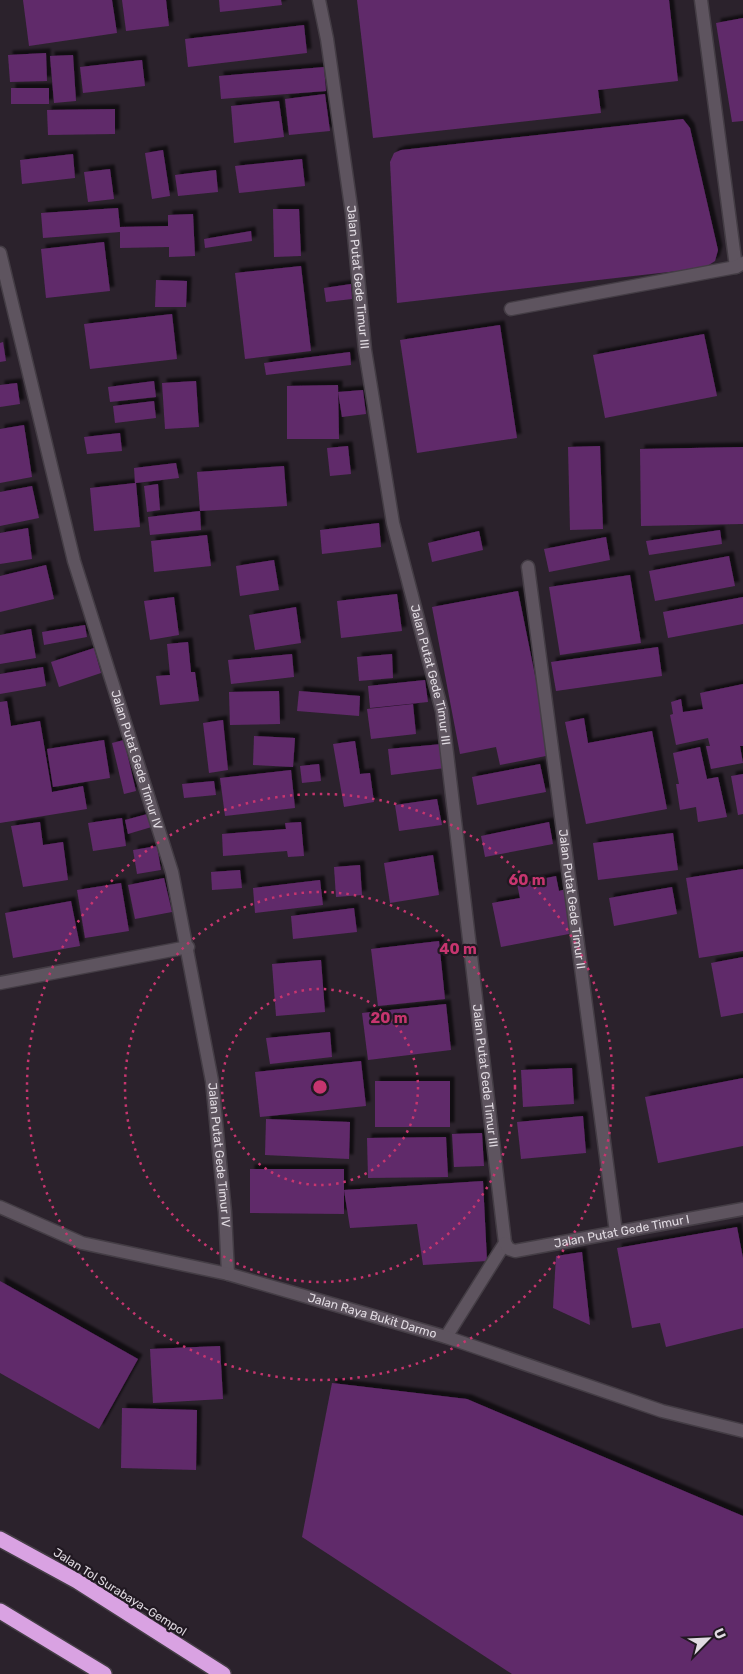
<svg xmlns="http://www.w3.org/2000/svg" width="743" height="1674" font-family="Rubik,sans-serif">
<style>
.building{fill:#602a6a;filter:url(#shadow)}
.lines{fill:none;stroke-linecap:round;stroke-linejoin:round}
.minor-casing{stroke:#443d45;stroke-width:15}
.highway-casing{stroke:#443d45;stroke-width:18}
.minor{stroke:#5e545f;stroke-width:12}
.highway{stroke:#d9a2e2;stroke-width:15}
.ring{fill:none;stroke:#c7356f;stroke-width:2.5;stroke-dasharray:2.5 5}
.labels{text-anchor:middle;stroke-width:4.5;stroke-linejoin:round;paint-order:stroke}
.street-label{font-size:12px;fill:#e1dbe2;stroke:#211922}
.centre{fill:#c7356f;stroke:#211922;stroke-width:2.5}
.ring-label{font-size:15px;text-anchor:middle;font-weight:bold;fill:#c7356f;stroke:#211922;stroke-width:4.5;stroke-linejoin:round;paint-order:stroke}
</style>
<defs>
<filter id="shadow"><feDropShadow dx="4.5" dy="-4.5" stdDeviation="1" flood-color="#0009"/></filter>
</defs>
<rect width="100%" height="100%" fill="#2b222c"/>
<g class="building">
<polygon points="23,0 112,0 117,33 29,46"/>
<polygon points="122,0 166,0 169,26 126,31"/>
<polygon points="219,0 281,0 282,5 220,12"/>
<polygon points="357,0 669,0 678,81 598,90 601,113 373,138"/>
<polygon points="743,18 743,121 732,122 716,23"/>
<polygon points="304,25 307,53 188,67 185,39"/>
<polygon points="46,53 47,81 10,82 8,55"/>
<polygon points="73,55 76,101 54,103 50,56"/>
<polygon points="142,60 145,86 83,93 80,67"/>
<polygon points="324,67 326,91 221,99 219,76"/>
<rect x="11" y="88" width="38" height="16"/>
<polygon points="325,94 330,131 289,135 285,99"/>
<polygon points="279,101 284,137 234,143 231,106"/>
<polygon points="115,109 115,134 48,135 47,110"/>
<polygon points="683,119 690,128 718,250 715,261 704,268 397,303 390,162 394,153 401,150"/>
<polygon points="163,150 170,196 152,199 145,153"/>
<polygon points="73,154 75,178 22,184 20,160"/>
<polygon points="302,159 305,186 239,193 235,166"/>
<polygon points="110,169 114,199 88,202 84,172"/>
<polygon points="216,170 218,192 178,196 175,175"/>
<polygon points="118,208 120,227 168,226 168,215 193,214 195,256 169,257 169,247 120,248 120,232 43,238 41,213"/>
<polygon points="273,209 299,209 301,256 274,257"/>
<polygon points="251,231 252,241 205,248 204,239"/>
<polygon points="104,242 110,291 46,298 41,249"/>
<polygon points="301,266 311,351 245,359 235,273"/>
<polygon points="156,280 187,281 186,307 155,307"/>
<polygon points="351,284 352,299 326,302 324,288"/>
<polygon points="172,314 177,359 90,369 84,324"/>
<polygon points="500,325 517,438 417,453 400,340"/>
<polygon points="704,334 717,396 605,418 593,355"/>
<polygon points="3,342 6,361 0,362 0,343"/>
<polygon points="350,352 351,365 266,375 264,363"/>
<polygon points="154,381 156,397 110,402 108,387"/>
<polygon points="196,381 199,427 165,429 162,383"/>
<polygon points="17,383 20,404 0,407 0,385"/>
<polygon points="338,385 339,439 287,439 287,386"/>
<polygon points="363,390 366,414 342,417 338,392"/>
<polygon points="154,401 156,418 115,423 113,406"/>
<polygon points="24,425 32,477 0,483 0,429"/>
<polygon points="120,433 122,451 87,454 84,437"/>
<polygon points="348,446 351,474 330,476 327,448"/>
<polygon points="600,446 603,529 570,530 568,447"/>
<polygon points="743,447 743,524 641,526 640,449"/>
<polygon points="176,463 179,478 136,483 140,527 94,531 90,488 135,483 134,468"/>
<polygon points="284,466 287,506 200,511 197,472"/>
<polygon points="158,484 160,510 147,512 144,486"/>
<polygon points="32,486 39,518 0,526 0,492"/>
<polygon points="200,511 201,530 150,535 148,517"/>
<polygon points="379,523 381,547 322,554 320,530"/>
<polygon points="28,528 32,559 0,564 0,533"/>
<polygon points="720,530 722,544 649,555 646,541"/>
<polygon points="479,531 483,550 432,562 428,543"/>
<polygon points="207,535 211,566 154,572 151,541"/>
<polygon points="606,537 610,560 549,572 544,549"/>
<polygon points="729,556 735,586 655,601 649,571"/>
<polygon points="274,560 279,590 240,596 236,566"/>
<polygon points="46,565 54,599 0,612 0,576"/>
<polygon points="630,575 641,643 560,655 549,587"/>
<polygon points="518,591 551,755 500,765 496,747 460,754 432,607"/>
<polygon points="397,594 402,631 341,638 337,601"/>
<polygon points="174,597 179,635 150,640 144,601"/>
<polygon points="743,597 743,624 668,638 663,612"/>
<polygon points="296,607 301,643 255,650 249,615"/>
<polygon points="85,625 87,637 44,645 42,632"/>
<polygon points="31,629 36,658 0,664 0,635"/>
<polygon points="188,642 191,672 195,672 199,701 160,705 156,676 170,675 167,644"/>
<polygon points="658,647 662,676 556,691 551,662"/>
<polygon points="94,648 101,673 59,687 51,662"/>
<polygon points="292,654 294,677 231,684 228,660"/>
<polygon points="392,654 393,678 359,681 357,657"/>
<polygon points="43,667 46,686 0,694 0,674"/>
<polygon points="425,680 428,702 370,708 368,686"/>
<polygon points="743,684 743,746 740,746 743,763 711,769 706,746 710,746 708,738 676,745 670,715 673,714 671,702 681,699 683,712 703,709 700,693"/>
<polygon points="279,691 280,724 230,725 229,692"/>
<polygon points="299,691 360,696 359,716 297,711"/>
<polygon points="7,701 11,726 40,721 52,792 83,786 87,809 0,823 0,702"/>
<polygon points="413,704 416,734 371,739 367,709"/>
<polygon points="584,718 588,743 652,731 667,809 586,824 565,722"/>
<polygon points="223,720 228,770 209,773 203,723"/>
<polygon points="254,736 295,738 293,767 253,765"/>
<polygon points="104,740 110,778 53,787 47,749"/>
<polygon points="124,740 136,791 124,794 112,743"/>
<polygon points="355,741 360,774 370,773 374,802 344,807 333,744"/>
<polygon points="442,744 445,768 391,775 388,749"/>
<polygon points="700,747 707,779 718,777 727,817 698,822 696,807 680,810 676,784 679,784 673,753"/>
<polygon points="319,764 321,781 302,783 300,766"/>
<polygon points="540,764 546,792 477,805 472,777"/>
<polygon points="291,770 295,808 225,816 220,778"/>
<polygon points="743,774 743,814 738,815 731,776"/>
<polygon points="214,781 216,795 184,798 182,784"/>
<polygon points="437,799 442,825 399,831 395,805"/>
<polygon points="151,813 155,826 128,834 125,820"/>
<polygon points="122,818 126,846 93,851 88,823"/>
<polygon points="40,822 43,845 63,842 68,880 23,887 11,826"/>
<polygon points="301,822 304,856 288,857 287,851 223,856 222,834 286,829 285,823"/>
<polygon points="549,822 553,844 485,857 481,836"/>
<polygon points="673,833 678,870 598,880 593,843"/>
<polygon points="157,846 161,870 137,874 133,850"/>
<polygon points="433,855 439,895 390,903 384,863"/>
<polygon points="360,865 362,895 336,897 334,867"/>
<polygon points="743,869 743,951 699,958 686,878"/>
<polygon points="240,870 242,888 212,890 211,872"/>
<polygon points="556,876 559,891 566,889 574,933 501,947 492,903 520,898 517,884"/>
<polygon points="164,878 172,912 135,919 128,885"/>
<polygon points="320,880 323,905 255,913 253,888"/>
<polygon points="121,883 129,931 85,938 77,890"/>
<polygon points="672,887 677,914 614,926 609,898"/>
<polygon points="71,901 80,946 13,958 5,913"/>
<polygon points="354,908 357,932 293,939 291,916"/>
<polygon points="439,941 445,999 378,1006 371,949"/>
<polygon points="743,957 743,1013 721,1017 711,963"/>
<polygon points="321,960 325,1012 276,1016 272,964"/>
<polygon points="446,1004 451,1050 368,1060 362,1013"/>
<polygon points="330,1032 332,1057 270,1064 266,1038"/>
<polygon points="361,1061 366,1106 260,1117 255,1072"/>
<polygon points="572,1068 574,1104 523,1107 521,1070"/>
<polygon points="743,1078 743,1146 658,1163 645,1097"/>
<rect x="375" y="1081" width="75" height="46"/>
<polygon points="583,1116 586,1153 521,1159 517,1122"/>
<polygon points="266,1119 350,1122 349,1159 265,1155"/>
<polygon points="482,1133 484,1166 454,1167 452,1134"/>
<polygon points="446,1137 448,1177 368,1178 367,1138"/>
<polygon points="250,1169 344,1169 344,1214 250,1213"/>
<polygon points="483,1181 487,1261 423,1265 417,1224 350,1228 344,1190"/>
<polygon points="737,1227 743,1258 743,1328 666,1347 660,1323 632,1328 617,1248"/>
<polygon points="582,1252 590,1325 553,1308 556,1256"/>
<polygon points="0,1281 138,1359 99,1429 0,1373"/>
<polygon points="220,1346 223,1399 153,1403 150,1349"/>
<polygon points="332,1383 467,1399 743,1516 743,1674 512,1674 302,1537"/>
<polygon points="122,1408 197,1410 196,1470 121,1468"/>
</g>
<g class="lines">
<defs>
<g id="minor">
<path id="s1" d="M319,0l8,39 25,175 13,136 28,173 49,188 63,532 -59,94"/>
<polyline points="701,0 736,267"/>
<path id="s2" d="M0,253l74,308 98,311 40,209 13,131 3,62"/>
<polyline points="511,309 736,267 743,263"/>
<path id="s3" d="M528,567l88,665"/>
<polyline points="0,983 188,947"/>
<path id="s4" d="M0,1207l82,36 146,31 218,63 216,74 81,20"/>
<path id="s5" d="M505,1243l4,6 6,2 228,-42"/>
</g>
<g id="highway">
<polyline points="0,1539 77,1581 223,1674"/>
<polyline points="0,1611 104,1674"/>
</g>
</defs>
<use href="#minor" class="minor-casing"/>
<use href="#highway" class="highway-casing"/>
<use href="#minor" class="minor"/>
<use href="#highway" class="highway"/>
</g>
<g class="ring">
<circle cx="320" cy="1087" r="98"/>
<circle cx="320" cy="1087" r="195"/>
<circle cx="320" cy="1087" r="293"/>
</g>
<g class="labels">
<g class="street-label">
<text dy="4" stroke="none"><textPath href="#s1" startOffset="280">Jalan Putat Gede Timur III</textPath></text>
<text dy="4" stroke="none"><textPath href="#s1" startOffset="685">Jalan Putat Gede Timur III</textPath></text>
<text dy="4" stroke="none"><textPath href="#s2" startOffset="525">Jalan Putat Gede Timur IV</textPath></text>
<text dy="4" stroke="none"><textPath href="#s3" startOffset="335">Jalan Putat Gede Timur II</textPath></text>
<text dy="4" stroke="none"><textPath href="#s1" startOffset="1090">Jalan Putat Gede Timur III</textPath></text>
<text dy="4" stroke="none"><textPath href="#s2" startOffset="930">Jalan Putat Gede Timur IV</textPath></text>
<text dy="4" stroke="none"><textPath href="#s5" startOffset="122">Jalan Putat Gede Timur I</textPath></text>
<text dy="4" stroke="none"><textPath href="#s4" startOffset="389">Jalan Raya Bukit Darmo</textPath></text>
<text transform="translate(120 1592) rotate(32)" y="4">Jalan Tol Surabaya–Gempol</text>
</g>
</g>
<circle cx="320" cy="1087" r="8" class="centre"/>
<g class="ring-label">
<text x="527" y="885">60 m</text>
<text x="458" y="954">40 m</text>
<text x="389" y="1023">20 m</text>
</g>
<g transform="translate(708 1639) rotate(66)" stroke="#211922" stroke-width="4" paint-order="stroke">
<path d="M0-4L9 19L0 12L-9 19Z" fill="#e1dbe2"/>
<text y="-8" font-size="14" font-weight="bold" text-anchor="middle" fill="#e1dbe2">U</text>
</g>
</svg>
